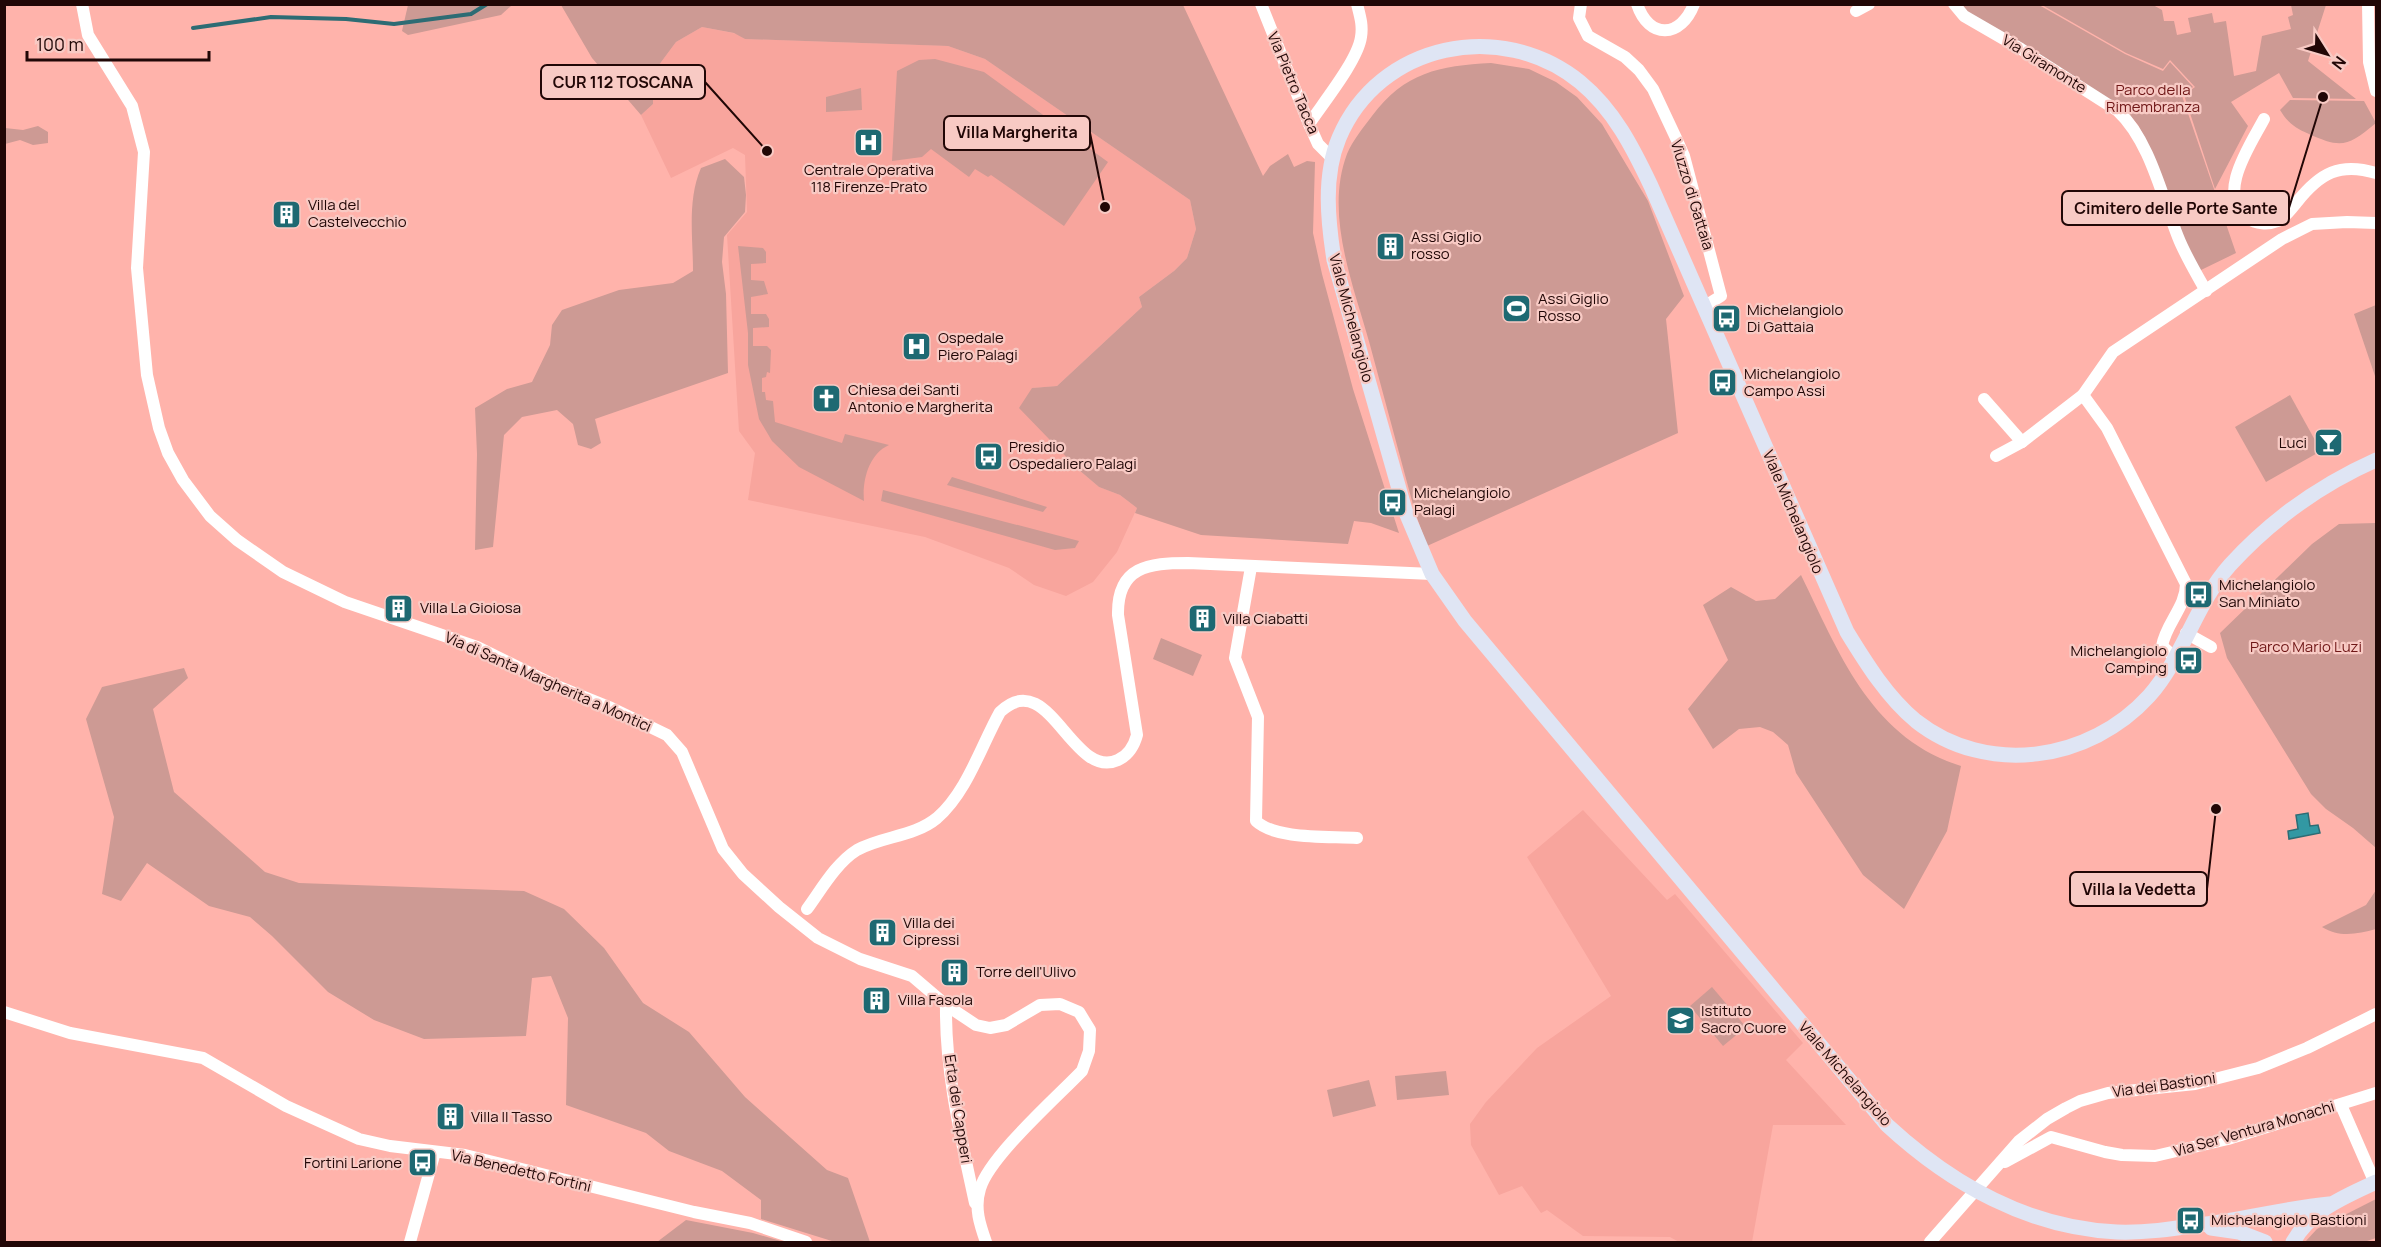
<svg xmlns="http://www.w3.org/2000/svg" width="2381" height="1247" font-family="Manrope,sans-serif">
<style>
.built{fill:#f8a59d}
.green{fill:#cd9a94}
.water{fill:#3298a3;stroke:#2d6c74;stroke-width:1.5}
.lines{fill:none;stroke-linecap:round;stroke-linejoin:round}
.stream{stroke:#2d6c74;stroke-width:4}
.minor{stroke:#fff;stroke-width:12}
.major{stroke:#dfe5f4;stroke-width:15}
.labels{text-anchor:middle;stroke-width:4.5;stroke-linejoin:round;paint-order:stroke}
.street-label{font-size:15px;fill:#210706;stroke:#f8cac4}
.park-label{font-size:15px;fill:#6f1717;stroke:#f8cac4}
.poi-label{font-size:15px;fill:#210706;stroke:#f8cac4;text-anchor:start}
.leader{fill:none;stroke:#210706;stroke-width:2}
.callout-dot{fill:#210706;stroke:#f8cac4;stroke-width:2}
.callout{fill:#f8cac4;stroke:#210706;stroke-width:2}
.callout-label{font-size:16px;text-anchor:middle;font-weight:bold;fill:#210706}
</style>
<rect width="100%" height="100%" fill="#ffb3ab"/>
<g class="built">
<polygon points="702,27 738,34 745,39 948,46 985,59 1190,200 1196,229 1187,258 1174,271 1139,297 1142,307 1057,386 1032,388 1063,453 1079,470 1099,487 1120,495 1137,508 1117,552 1093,582 1066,596 1034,585 1009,568 925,537 748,500 755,453 739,431 727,235 747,212 745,155 733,148 671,178 641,115 653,104 653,73 676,42"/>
<polygon points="1583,810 1667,900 1675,894 1803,1043 1786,1060 1846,1125 1773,1125 1752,1242 1679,1242 1670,1237 1583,1236 1547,1210 1541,1213 1522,1186 1499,1195 1471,1145 1470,1124 1486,1102 1537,1048 1611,996 1527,857"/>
</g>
<g class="green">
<polygon points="408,5 512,5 501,15 408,35 402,31"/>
<polygon points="561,5 1183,5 1263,176 1270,166 1288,154 1294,167 1307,161 1315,162 1313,233 1322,274 1353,389 1399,533 1371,523 1354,521 1348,544 1201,535 1135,513 1137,508 1120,495 1099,487 1079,470 1019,408 1032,388 1057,386 1142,307 1139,297 1174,271 1187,258 1196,229 1190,200 985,59 948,46 745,39 734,33 702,27 676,42 653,73 653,104 641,115 592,58"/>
<polygon points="1959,5 2039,5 2125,54 2163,71 2170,62 2193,87 2182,96 2236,253 2199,271 2184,240 2145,139 2138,125 2128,113 1971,16"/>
<polygon points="2042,5 2153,5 2162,10 2164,21 2174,21 2177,35 2191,32 2188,18 2212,13 2214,23 2226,21 2234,76 2256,71 2262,36 2291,29 2288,17 2293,15 2291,5 2326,5 2308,61 2356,99 2293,98 2279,73 2231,102 2248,126 2215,189 2184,95 2195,87 2170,60 2163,69 2126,53"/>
<polygon points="935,59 984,72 1108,162 1064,226 991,175 988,177 975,169 969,177 931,149 922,157 892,161 897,71 919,60"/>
<path d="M1491,63l38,6 27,13 21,15 25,27 46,77 36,95 -18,23 12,114 -251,113 -12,-34c-15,-56 -30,-111 -45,-167 -16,-59 -46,-130 -23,-191 6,-14 16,-26 25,-38 33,-44 67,-50 119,-53z"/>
<polygon points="861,88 862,110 826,112 826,97"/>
<path d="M2290,100l74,1 12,22c-28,23 -34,26 -67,11 -14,-6 -21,-11 -29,-24z"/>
<polygon points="38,126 48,132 48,143 33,145 20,140 5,144 5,128 23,130"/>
<path d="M725,159l19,18 2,18 -1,17 -21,25 -2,25 4,32 2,79 -133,46 6,24 -10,6 -13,-4 -5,-21 -16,-14 -35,7 -18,18 -11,112 -18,3 2,-96 -2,-46 32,-19 25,-7 18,-37 2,-20 10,-15 57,-20 54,-7 20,-12c0,-33 -6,-71 8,-103z"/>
<path d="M738,246l25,2 3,4v11l-15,1v16l13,1 4,13 -17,3v17h15l3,5v8l-16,1v18h14l4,4 -1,23 -3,-1 -1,5 -4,1v14h3l1,8 7,1 2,21 67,21 3,-9 44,11c-20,9 -27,35 -25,56l-65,-34 -27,-26 -13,-22 -11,-54v-32z"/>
<polygon points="2376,305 2376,379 2354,314"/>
<polygon points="2290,395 2321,451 2266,482 2235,427"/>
<polygon points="952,477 1047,507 1043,512 947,485"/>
<polygon points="883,490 1079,541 1075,548 1055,550 881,501"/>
<polygon points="2376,523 2376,848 2353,828 2326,809 2311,794 2227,658 2220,633 2312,544 2339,524"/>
<path d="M1801,575c38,78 70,163 160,191l-14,65 -43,78 -41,-34 -67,-102 -8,-28 -15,-13 -13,-5 -21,2 -26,20 -25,-40 40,-49 -25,-55 28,-18 25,14 19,-2z"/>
<polygon points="1161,638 1202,655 1193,676 1153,659"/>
<polygon points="184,668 188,678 153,709 174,792 265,872 299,883 524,891 564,909 604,948 643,1003 689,1032 745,1097 827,1170 848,1178 870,1242 835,1242 761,1219 761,1200 722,1171 669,1151 646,1133 566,1105 568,1018 551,976 532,978 526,1036 424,1039 374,1020 328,992 272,936 250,917 209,906 147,863 121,901 102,894 114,817 86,719 102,687"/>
<path d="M2376,890v39c-19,5 -36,9 -54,-2l44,-22z"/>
<polygon points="1712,987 1746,1027 1723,1046 1690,1006"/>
<polygon points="1446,1071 1449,1095 1397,1100 1395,1076"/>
<polygon points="1369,1080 1376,1106 1333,1117 1327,1090"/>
<polygon points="2376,1199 2376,1238 2364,1242 2305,1242 2317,1229"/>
<polygon points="686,1220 753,1233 784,1242 657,1242"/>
</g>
<polygon class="water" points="2308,813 2310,826 2318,825 2320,833 2289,839 2288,831 2298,829 2296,815"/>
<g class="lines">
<polyline class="stream" points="193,28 271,17 346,19 394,24 471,14 487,4"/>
<g class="minor">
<path d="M82,4l6,31 44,71 12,46 -7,116 10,107 12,53 9,25 15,27 27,36 27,24 46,32 62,30 132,45 75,37 57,23 58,28 15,17 41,97 20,25 36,33 39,31 42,21 52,17 34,29 30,20 14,3 16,-3 34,-20 20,-1 19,8 11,18 -1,21 -7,20c-25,26 -93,86 -102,118 -6,19 0,36 6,53"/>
<polyline points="1261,4 1309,124 1318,144 1332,158"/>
<polyline points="1581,4 1579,18 1588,36 1625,57 1639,70 1653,89 1676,138 1684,156 1721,296 1705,306"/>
<path d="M1637,4c12,36 44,34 57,0"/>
<path d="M1954,4l10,12 57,33 97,62c32,30 44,86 60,126 7,18 18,36 28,54"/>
<polyline points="2368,4 2369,62 2376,91"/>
<polyline points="1856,11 1869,4"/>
<path d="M2264,119c-13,25 -49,76 -17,99 9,6 21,7 31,3 8,-4 14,-13 19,-19 23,-29 43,-40 79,-29"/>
<path d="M1309,124c14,-21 49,-64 52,-87 2,-12 -1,-21 -4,-33"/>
<polyline points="1984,399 2022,442"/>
<polyline points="1996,456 2022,442 2083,395"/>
<path d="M1251,567l-16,91 23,59 -2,104c20,19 74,15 101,17"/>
<polyline points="2186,633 2211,647"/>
<path d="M2174,657l-12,-11c4,-23 24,-39 24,-62l-79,-156 -24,-33 30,-43 169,-113 30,-15 35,-2 29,1"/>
<path d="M807,909c14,-19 29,-46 50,-59 25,-14 57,-13 80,-32 30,-26 44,-72 63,-106 49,-47 72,69 118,48 11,-5 16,-14 19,-25l-19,-120c-1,-49 31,-52 70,-52l244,11"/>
<path d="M946,1005c-1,67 15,133 29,198"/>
<polyline points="4,1012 70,1033 203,1058 286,1106 359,1139 390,1146 465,1155 694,1212 750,1223 806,1242"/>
<polyline points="2341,1105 2375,1183"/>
<polyline points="2005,1162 2051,1137 2105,1152 2122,1155 2155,1156 2228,1139 2376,1093"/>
<polyline points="410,1242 435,1152"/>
<polyline points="1930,1242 2019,1141 2047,1119 2066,1108 2080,1101 2108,1093 2195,1084 2258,1068 2307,1048 2376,1014"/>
</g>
<g class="major">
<path d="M2329,1204c-44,4 -86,16 -130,21 -27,4 -54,8 -82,7 -88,-4 -166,-48 -230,-107l-422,-504 -33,-47 -27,-64 -71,-250c-6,-39 -11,-84 5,-122 40,-95 162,-120 241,-56 34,28 53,66 71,104l196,446c19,31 40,65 69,89 71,56 174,40 233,-25 34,-38 47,-93 81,-131 42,-46 90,-80 146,-105"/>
<polyline points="2211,1228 2239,1232 2265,1242"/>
<path d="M2293,1242c18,-32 51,-45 83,-60"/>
</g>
</g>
<defs>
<symbol id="hospital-square" viewBox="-11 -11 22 22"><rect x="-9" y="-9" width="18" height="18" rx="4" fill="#1e6972" stroke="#f8cac4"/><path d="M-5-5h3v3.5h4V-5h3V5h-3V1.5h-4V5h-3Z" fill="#fff"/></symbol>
<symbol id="building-square" viewBox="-11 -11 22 22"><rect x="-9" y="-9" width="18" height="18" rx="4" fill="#1e6972" stroke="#f8cac4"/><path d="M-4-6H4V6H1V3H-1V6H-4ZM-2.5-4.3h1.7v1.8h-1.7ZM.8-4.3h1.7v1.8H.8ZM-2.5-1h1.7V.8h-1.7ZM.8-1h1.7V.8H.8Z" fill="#fff"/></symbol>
<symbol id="stadium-square" viewBox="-11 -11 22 22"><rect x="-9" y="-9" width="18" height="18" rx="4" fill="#1e6972" stroke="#f8cac4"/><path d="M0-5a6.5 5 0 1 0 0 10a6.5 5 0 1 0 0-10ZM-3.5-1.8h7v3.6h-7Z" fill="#fff"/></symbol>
<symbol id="bus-square" viewBox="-11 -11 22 22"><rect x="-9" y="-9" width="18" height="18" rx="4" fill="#1e6972" stroke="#f8cac4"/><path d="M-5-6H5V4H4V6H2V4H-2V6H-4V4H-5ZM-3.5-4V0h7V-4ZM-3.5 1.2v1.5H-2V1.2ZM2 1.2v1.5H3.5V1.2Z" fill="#fff"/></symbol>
<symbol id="church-square" viewBox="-11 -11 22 22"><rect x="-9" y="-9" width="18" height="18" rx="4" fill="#1e6972" stroke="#f8cac4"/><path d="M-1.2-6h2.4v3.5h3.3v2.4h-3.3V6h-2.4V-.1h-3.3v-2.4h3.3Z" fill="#fff"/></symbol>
<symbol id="bar-square" viewBox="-11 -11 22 22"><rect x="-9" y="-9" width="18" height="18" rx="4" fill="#1e6972" stroke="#f8cac4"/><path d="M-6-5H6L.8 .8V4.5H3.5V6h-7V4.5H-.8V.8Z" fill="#fff"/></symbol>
<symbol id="school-square" viewBox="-11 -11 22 22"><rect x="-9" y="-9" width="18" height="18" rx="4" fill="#1e6972" stroke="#f8cac4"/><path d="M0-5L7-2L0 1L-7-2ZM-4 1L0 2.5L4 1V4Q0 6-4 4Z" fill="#fff"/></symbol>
</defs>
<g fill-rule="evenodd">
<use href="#hospital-square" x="852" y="126" width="33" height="33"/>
<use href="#building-square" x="270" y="198" width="33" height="33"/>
<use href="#building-square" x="1374" y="230" width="33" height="33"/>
<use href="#stadium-square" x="1500" y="292" width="33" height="33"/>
<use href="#bus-square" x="1710" y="302" width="33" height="33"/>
<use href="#hospital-square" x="900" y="330" width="33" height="33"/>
<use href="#bus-square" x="1706" y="366" width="33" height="33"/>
<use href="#church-square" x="810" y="382" width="33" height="33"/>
<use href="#bar-square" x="2312" y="426" width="33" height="33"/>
<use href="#bus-square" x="972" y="440" width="33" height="33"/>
<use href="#bus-square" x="1376" y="486" width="33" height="33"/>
<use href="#bus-square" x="2182" y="578" width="33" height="33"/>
<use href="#building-square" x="382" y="592" width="33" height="33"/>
<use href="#building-square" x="1186" y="602" width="33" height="33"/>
<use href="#bus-square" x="2172" y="644" width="33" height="33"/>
<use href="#building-square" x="866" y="916" width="33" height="33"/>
<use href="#building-square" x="938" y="956" width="33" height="33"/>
<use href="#building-square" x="860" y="984" width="33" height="33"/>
<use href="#school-square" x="1664" y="1004" width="33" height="33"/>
<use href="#building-square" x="434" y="1100" width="33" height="33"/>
<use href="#bus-square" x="406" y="1146" width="33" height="33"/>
<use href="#bus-square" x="2174" y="1204" width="33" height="33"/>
</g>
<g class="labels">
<g class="street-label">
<text transform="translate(2044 64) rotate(32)" y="5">Via Giramonte</text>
<text transform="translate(1293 83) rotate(67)" y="5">Via Pietro Tacca</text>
<text transform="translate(1692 195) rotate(73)" y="5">Viuzzo di Gattaia</text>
<text transform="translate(1351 318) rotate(75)" y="5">Viale Michelangiolo</text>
<text transform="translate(1793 512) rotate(67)" y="5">Viale Michelangiolo</text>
<text transform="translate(548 682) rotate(24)" y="5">Via di Santa Margherita a Montici</text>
<text transform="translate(1845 1074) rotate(49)" y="5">Viale Michelangiolo</text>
<text transform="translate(2164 1085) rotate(-8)" y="5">Via dei Bastioni</text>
<text transform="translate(958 1109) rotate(81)" y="5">Erta dei Capperi</text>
<text transform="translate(2254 1129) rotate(-16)" y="5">Via Ser Ventura Monachi</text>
<text transform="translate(521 1171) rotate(13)" y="5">Via Benedetto Fortini</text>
</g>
<g class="park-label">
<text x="2153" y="95">Parco della<tspan x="2153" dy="17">Rimembranza</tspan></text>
<text x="2306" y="652">Parco Mario Luzi</text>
</g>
<g class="poi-label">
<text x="869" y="175" text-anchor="middle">Centrale Operativa<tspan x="869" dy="17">118 Firenze-Prato</tspan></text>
<text x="308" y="210">Villa del<tspan x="308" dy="17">Castelvecchio</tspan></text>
<text x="1411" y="242">Assi Giglio<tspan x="1411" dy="17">rosso</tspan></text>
<text x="1538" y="304">Assi Giglio<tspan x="1538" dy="17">Rosso</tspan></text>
<text x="1747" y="315">Michelangiolo<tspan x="1747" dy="17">Di Gattaia</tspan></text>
<text x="938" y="343">Ospedale<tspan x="938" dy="17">Piero Palagi</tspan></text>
<text x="1744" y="379">Michelangiolo<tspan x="1744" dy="17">Campo Assi</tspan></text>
<text x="848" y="395">Chiesa dei Santi<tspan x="848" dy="17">Antonio e Margherita</tspan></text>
<text x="2307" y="448" text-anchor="end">Luci</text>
<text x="1009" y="452">Presidio<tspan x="1009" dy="17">Ospedaliero Palagi</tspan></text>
<text x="1414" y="498">Michelangiolo<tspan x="1414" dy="17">Palagi</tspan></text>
<text x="2219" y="590">Michelangiolo<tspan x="2219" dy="17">San Miniato</tspan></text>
<text x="420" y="613">Villa La Gioiosa</text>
<text x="1223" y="624">Villa Ciabatti</text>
<text x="2167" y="656" text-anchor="end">Michelangiolo<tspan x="2167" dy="17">Camping</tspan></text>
<text x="903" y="928">Villa dei<tspan x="903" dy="17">Cipressi</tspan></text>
<text x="976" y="977">Torre dell'Ulivo</text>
<text x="898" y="1005">Villa Fasola</text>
<text x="1701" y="1016">Istituto<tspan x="1701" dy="17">Sacro Cuore</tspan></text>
<text x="471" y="1122">Villa Il Tasso</text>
<text x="402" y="1168" text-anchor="end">Fortini Larione</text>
<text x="2211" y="1225">Michelangiolo Bastioni</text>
</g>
</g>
<path class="leader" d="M767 151L705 82M1105 207L1090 133M2323 97L2289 208M2216 809L2207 889"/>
<g class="callout-dot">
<circle cx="767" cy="151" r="6"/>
<circle cx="1105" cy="207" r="6"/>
<circle cx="2323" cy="97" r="6"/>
<circle cx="2216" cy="809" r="6"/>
</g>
<g class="callout">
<rect x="541" y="65" width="164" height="34" rx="6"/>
<rect x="944" y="116" width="146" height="34" rx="6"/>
<rect x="2062" y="191" width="227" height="34" rx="6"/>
<rect x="2070" y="872" width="137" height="34" rx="6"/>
</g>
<g class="callout-label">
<text x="623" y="88">CUR 112 TOSCANA</text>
<text x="1017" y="138">Villa Margherita</text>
<text x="2176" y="214">Cimitero delle Porte Sante</text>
<text x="2139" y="895">Villa la Vedetta</text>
</g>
<rect width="2381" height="1247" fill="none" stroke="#210706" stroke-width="12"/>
<g transform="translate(2327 54) rotate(127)" stroke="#f8cac4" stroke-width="4.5" paint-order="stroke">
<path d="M0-4.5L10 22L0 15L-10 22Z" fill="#210706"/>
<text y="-9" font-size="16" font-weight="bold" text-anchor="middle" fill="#210706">N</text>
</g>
<path d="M27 51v9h182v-9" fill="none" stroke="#210706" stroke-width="3"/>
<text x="36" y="51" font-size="18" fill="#210706" stroke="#f8cac4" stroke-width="4.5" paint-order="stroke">100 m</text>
</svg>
